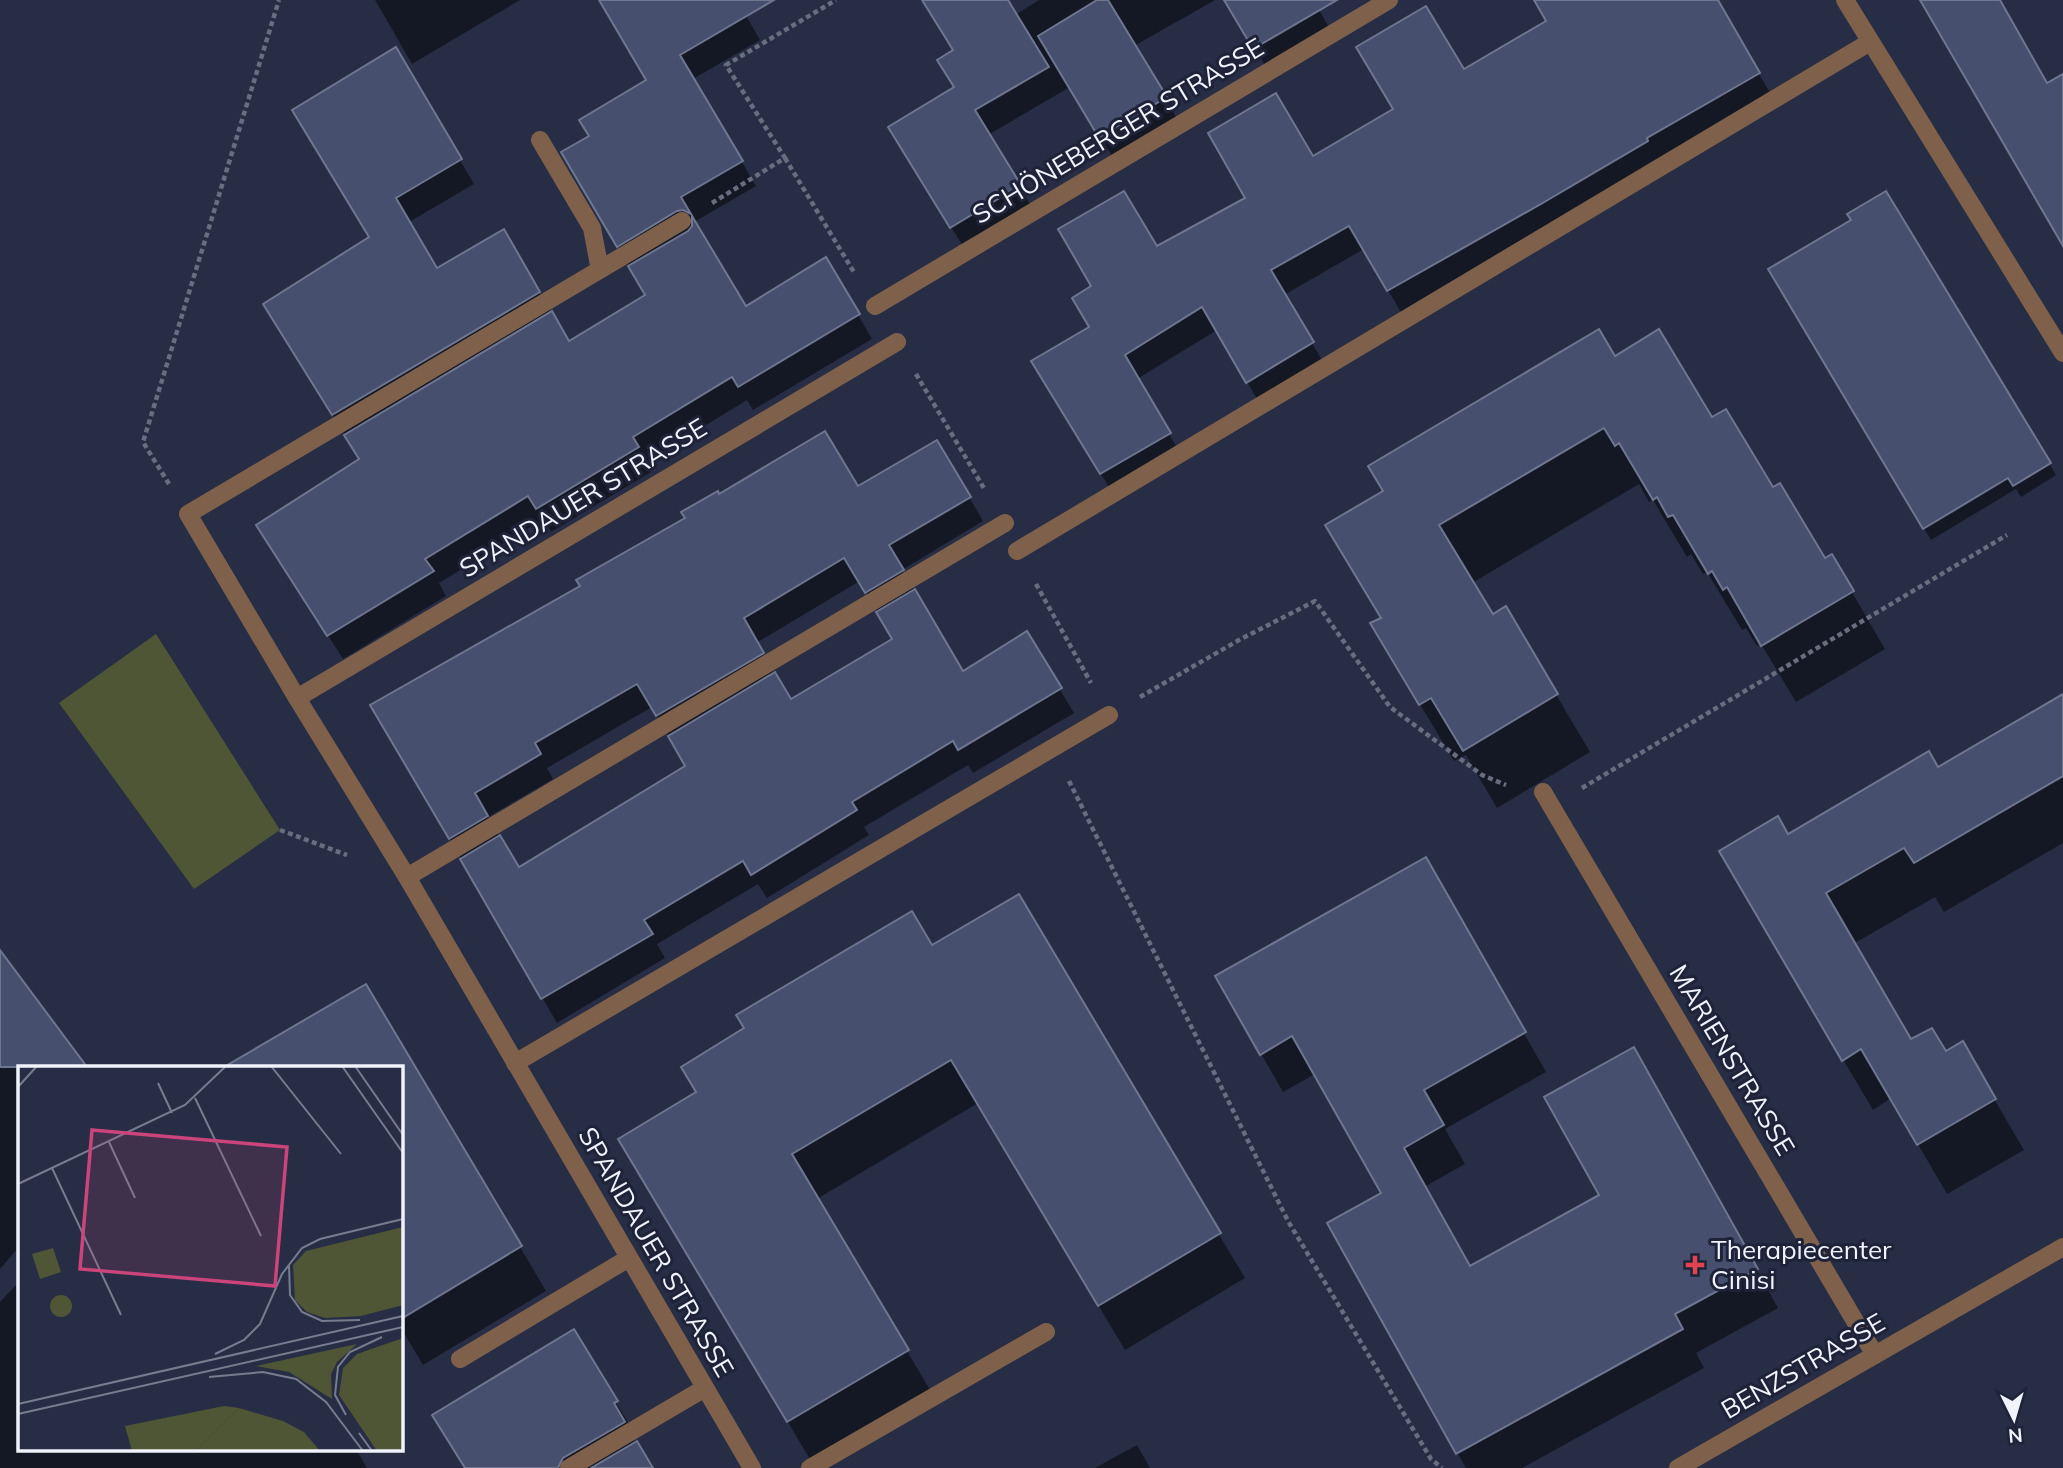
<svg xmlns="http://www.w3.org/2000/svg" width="2063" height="1468" font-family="Mulish,sans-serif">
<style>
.pitch{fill:#4f5635}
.shadow{fill:#0007;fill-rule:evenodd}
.building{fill:#474f6f;stroke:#6e7690;stroke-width:2}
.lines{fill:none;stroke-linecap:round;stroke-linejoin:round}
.path{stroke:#686d7f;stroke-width:4.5;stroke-dasharray:5 3.5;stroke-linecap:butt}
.minor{stroke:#7f614b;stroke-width:18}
.health-dot{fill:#e0444e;stroke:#1e2339;stroke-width:2.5}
.labels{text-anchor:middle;stroke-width:6;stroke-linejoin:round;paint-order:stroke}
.street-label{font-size:26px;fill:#f0f3fc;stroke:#1e2339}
.poi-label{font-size:26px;fill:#f0f3fc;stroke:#1e2339;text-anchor:start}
.inset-road{fill:none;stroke:#777c8e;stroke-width:2}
.view{fill:#cb447b;fill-opacity:0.15;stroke:#cb447b;stroke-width:3.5}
.inset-edge{fill:none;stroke:#f0f3fc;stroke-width:3.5}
</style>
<rect width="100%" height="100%" fill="#272d44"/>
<polygon class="pitch" points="156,634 280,830 194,889 59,703"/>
<g class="shadow">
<polygon points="375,0 520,0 412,64"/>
<polygon points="600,0 737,0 760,40 693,79 756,186 694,222 746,308 858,315 872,339 753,410 747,400 646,462 651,472 551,532 544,519 439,583 446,596 343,659 273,549 361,460 279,328 371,238 395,49 474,184 409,222 436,271 503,231 569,344 647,295 563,153 591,137 648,81"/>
<polygon points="924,0 1006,0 1015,15 1039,0 1215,0 1134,46 1179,122 1115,161 1070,87 988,135 1033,209 966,251 904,152 956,88 954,51"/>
<polygon points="1226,0 1313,0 1333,34 1269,72"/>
<polygon points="1535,0 1716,0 1773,98 1402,314 1364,249 1284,295 1326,367 1261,406 1217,330 1137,379 1183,458 1115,497 1047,385 1091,327 1157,248 1248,198 1312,158 1548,22"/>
<polygon points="1885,193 2056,475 2021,497 2016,489 1931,540 1770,270 1853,221"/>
<polygon points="1614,358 1711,420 1772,490 1824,560 1831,556 1885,649 1796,702 1761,644 1757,646 1746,628 1742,630 1707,572 1703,574 1691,554 1687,557 1653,500 1649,502 1639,484 1472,583 1492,617 1505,608 1590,752 1497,808 1466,755 1454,761 1406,681 1382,619 1361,583"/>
<path d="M937,442l46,79 -81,49 60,103 65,-39 47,79 -101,60 -5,-8 -104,62 5,8 -102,63 -9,-14 -101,60 8,14 -108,65 -185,-317 210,-120 137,-90 138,-7zM860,581l34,59 -104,62 -34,-59zM652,707l35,60 -169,102 -30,-52 65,-38 -6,-11z"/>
<polygon points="2063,696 2063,843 1944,912 1935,897 1853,944 1910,1042 1945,1053 1962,1044 2024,1150 1947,1194 1891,1098 1873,1110 1750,902 1788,837 1938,770"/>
<polygon points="1425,859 1546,1072 1445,1129 1465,1164 1424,1187 1470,1268 1601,1195 1656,1088 1778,1308 1696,1353 1704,1368 1522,1468 1466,1468 1330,1224 1383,1194 1315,1074 1283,1092 1217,977"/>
<polygon points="1018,897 1245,1278 1125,1350 978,1103 817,1199 933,1395 814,1466 646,1184 931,948"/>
<polygon points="0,953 85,1067 19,1067 19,1247 0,1269"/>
<polygon points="366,986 546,1291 423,1365 401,1328 401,1067 246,1067 242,1059"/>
<polygon points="19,1282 19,1449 356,1449 367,1468 0,1468 0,1302"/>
<polygon points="573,1331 635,1434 631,1436 651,1468 466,1468"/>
<polygon points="1137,1445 1150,1468 1095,1468"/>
</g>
<g class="building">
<polygon points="599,0 774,0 680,55 743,161 681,197 691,214 683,210 677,211 617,247 561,152 589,136 579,120 646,80"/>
<polygon points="922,0 1008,0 1049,67 975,110 1021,185 950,228 888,127 954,87 937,60 953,50"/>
<polygon points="1097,0 1108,0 1167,97 1099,138 1038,36"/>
<polygon points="1224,0 1337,0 1253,49"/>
<polygon points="1534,0 1718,0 1760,73 1647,138 1648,141 1541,204 1387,291 1349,226 1271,270 1314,342 1246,383 1202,307 1125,355 1171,433 1100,474 1031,361 1089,327 1072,298 1091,286 1058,229 1124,191 1157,246 1245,198 1208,133 1276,93 1313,156 1393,109 1356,47 1426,6 1464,69 1546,21"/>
<polygon points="1920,0 2000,0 2047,83 2063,74 2063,246"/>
<polygon points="396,47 462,159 396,198 437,268 504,229 540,292 332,415 263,304 369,237 292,110"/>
<polygon points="1886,191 2051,463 2013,486 2008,478 1923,529 1768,269 1851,220 1847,214"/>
<polygon points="692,216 746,306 826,257 860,314 738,387 732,377 633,437 639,447 536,509 528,496 425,559 434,571 327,636 256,525 359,459 344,435 552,311 569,341 645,295 628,266 688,231 692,226"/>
<polygon points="1599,329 1615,356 1659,329 1712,417 1726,409 1773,487 1780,483 1825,558 1832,554 1854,591 1761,646 1727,587 1723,590 1712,571 1708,574 1673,515 1668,517 1657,497 1653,500 1619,443 1615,446 1604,428 1439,525 1493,614 1506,606 1558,694 1463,751 1431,698 1419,705 1370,623 1381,618 1325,525 1383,491 1368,466"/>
<polygon points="825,431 858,486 937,440 971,497 889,545 904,570 865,593 844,558 744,618 764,653 656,716 637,684 535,743 541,754 475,793 488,816 449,839 370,705 580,586 576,580 685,518 681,512 718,491 719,494"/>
<polygon points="915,589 963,671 1027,631 1062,688 958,750 953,741 852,802 857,810 751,875 743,861 644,920 653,934 541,999 460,859 500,835 519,867 685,766 668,736 775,672 791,699 892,639 876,612"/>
<polygon points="2063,694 2063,776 1914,863 1904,848 1826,893 1911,1039 1932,1028 1946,1051 1963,1041 1996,1099 1917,1145 1861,1049 1842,1061 1719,851 1778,816 1788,834 1929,751 1938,767"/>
<polygon points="1426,857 1526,1032 1424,1090 1444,1125 1404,1148 1470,1266 1599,1195 1544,1097 1634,1047 1758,1269 1675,1314 1683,1329 1456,1454 1327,1223 1381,1193 1292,1036 1260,1055 1215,976"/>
<polygon points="1019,894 1221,1233 1098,1306 951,1060 792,1154 909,1350 787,1422 618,1139 696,1092 681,1067 744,1028 736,1015 912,911 932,945"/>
<polygon points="0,950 87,1067 0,1067"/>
<polygon points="366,984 522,1246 401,1319 401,1067 224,1067"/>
<polygon points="574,1329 618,1401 614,1403 625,1422 563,1458 558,1468 465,1468 432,1415"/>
<polygon points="637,1441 653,1468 591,1468"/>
</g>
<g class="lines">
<g class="path">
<polyline points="785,158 855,274"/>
<polyline points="712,203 785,158 726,65 836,0"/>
<polyline points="916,374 985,490"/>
<polyline points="169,484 143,442 279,0"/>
<polyline points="1036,584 1091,683"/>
<polyline points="1140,697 1239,640 1315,601 1390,707 1482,775 1506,785"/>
<polyline points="1069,781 1288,1221 1431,1459 1442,1468"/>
<polyline points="1582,788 2007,535"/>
<polyline points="280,830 347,855"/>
</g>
<g class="minor">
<polyline points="1845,0 2063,353"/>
<polyline points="540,140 592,228 600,270"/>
<polyline points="682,221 188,514 297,698 407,877 752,1468"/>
<polyline points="875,306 1389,0"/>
<polyline points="1017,551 1870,42"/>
<polyline points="297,698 897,342"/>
<polyline points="1543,792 1875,1355"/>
<polyline points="407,877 1005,523"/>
<polyline points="515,1063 1109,715"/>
<polyline points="460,1359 629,1258"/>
<polyline points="569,1468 705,1388"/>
<polyline points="810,1468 1046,1332"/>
<polyline points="1678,1468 2063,1247"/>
</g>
</g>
<path class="health-dot" d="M1691.5 1254.5h7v7h7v7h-7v7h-7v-7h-7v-7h7z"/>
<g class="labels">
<g class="street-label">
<text transform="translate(1118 131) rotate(-31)" y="9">SCHÖNEBERGER STRASSE</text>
<text transform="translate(583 498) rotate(-31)" y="9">SPANDAUER STRASSE</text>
<text transform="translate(1732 1060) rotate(59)" y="9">MARIENSTRASSE</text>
<text transform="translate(656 1252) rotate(60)" y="9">SPANDAUER STRASSE</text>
<text transform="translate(1803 1366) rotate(-30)" y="9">BENZSTRASSE</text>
</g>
<g class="poi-label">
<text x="1711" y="1259">Therapiecenter<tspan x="1711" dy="30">Cinisi</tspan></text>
</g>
</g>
<g transform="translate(18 1066)">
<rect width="385" height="385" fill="#272d44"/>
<path d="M385,161v78l-42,11 -36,2 -18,-6 -12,-12 -2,-35 13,-14zM385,272v113h-26l-38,-56 4,-27 14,-14zM339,278l-20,18 -6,12 1,25 -43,-27 -33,-6zM206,340l15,2 -43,43h-64l-7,-25z" fill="#4f5635"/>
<path d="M35,182l8,24 -21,7 -8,-25z" fill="#4f5635"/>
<path d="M32 240a11 11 0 1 1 22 0a11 11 0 1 1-22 0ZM221,342l44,13 21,11 16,19h-124z" fill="#4f5635"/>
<path class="inset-road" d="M253,0l70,88M324,0l61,87M337,0l48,69M140,17l14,30M0,21l19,-21M177,32l66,138M91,76l26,56M34,102l69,147M0,118l167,-79 41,-39M271,200l1,29 12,17 20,9 38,-1M197,288l29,-14 16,-16 22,-50 20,-26 18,-9 83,-20M191,311l54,-5 33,7 30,23 37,49M0,338l385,-88M0,348l385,-87M328,349l-11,-20 3,-28 12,-15 32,-15M341,367l13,18"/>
<path class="view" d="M74,64l195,17 -12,139 -195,-17z"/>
<rect width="385" height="385" class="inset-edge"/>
</g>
<g transform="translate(2014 1419) rotate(175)" stroke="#1e2339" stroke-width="5" paint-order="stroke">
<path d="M0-5L12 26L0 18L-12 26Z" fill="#f0f3fc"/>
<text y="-10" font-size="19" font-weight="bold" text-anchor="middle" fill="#f0f3fc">N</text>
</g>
</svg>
